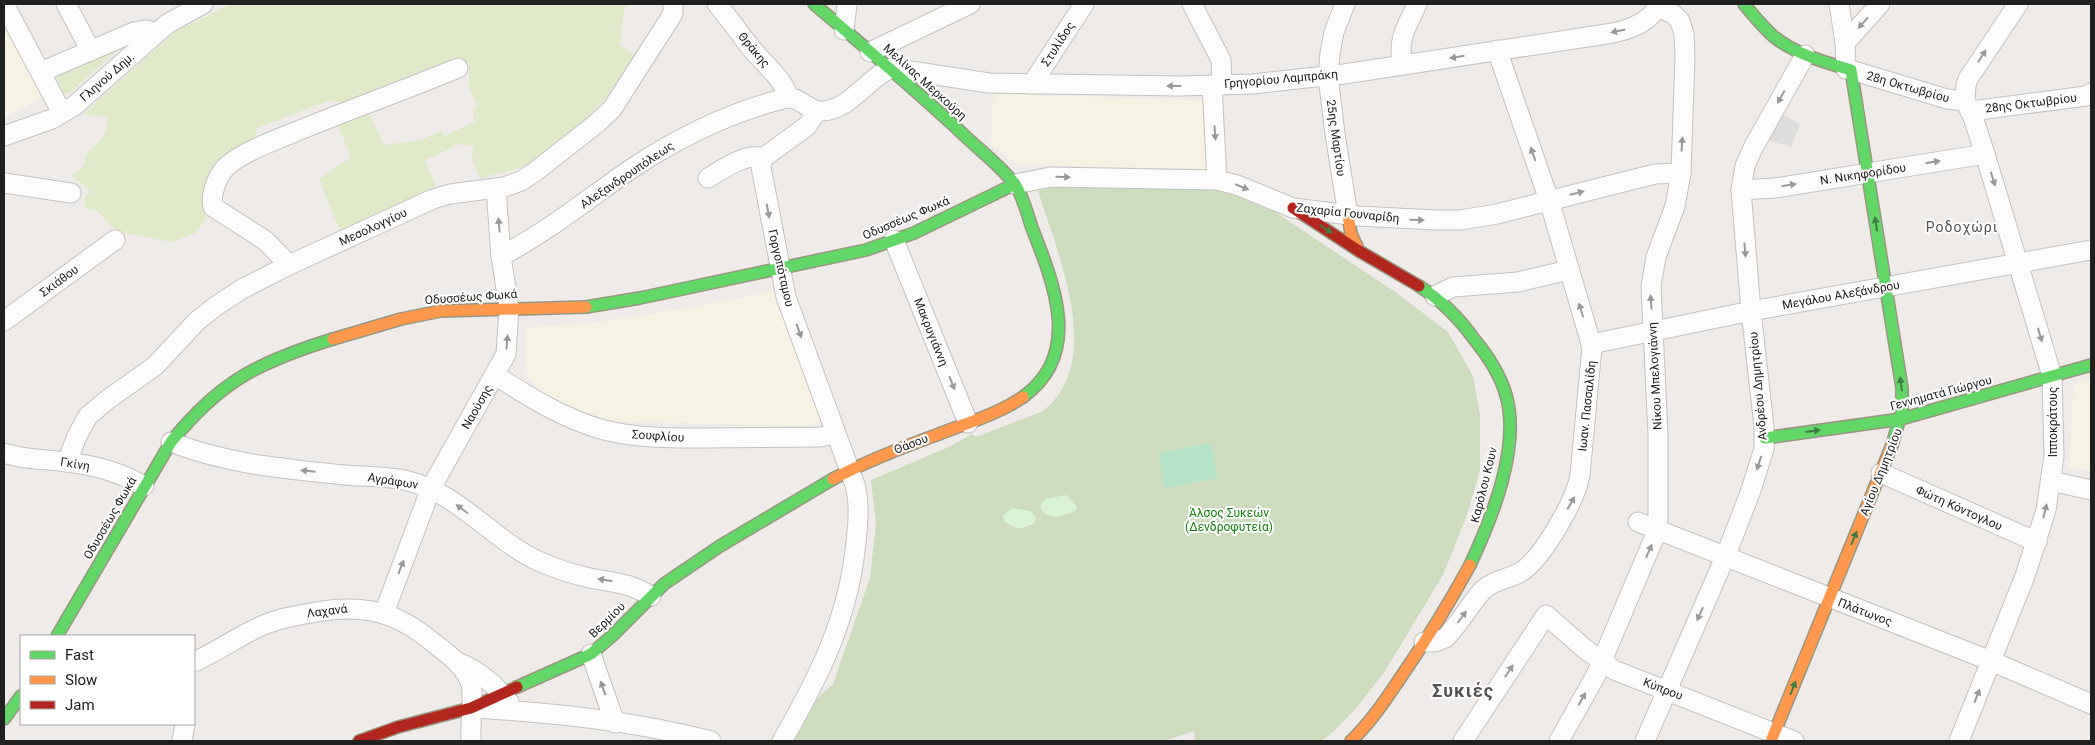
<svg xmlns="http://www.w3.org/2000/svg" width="2095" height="745" font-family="Roboto,sans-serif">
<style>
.education{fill:#f7f3e4}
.grass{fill:#e0eac8}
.forest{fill:#cedcbe}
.park{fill:#d9f3d4}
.pitch{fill:#b4e4c8}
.parking{fill:#dedddc}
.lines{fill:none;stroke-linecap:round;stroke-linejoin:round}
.street-casing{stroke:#c4c2c1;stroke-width:21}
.fast-casing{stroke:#999680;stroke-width:14}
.slow-casing{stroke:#999680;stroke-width:14}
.jam-casing{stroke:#999680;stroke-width:14}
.street{stroke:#fcfcfc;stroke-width:19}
.fast{stroke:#63d668;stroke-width:11}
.slow{stroke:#ff974d;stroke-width:11}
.jam{stroke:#b3261e;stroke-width:11}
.oneway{fill:#999}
.oneway2{fill:#427b44}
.labels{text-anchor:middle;stroke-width:4;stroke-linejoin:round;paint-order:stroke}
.street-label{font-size:12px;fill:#202020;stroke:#fff}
.park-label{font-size:12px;fill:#14800c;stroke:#fff}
.neighbourhood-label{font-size:14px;letter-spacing:1px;fill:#535353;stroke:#fff}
.district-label{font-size:18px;font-weight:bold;letter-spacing:1px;fill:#535353;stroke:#fff}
</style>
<rect width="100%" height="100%" fill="#eeebe8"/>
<g class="education">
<polygon points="4,24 20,49 43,98 4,117"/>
<polygon points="993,94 1204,100 1209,169 1017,165 991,144"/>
<polygon points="773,289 824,419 808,426 623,422 584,414 570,408 541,394 528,376 526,366 526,327 571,325 626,318 688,308 761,294"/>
<polygon points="2091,378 2091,470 2069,469 2073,393 2077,382"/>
</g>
<g class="grass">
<path d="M231,4h397l-4,6 -4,35 15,11 -28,40 -27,30 -45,34 -13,7 -42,12 -8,-20 2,-13 -18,-2 -6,5 -25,11 12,30 -60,23 -37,18 -21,-52 32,-22 -14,-34 31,-12 16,34 36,-5 22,-9 2,5 31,-14 -2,-10 4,-7 -8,-18v-24l-4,-2h-8l-115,43 -11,-4 -74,28 -3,13 -37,23 -5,8 -4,42 -5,9 -8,10 -12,5 -12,4 -51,-10 -7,-4 -16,-17 -12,-3v-10l5,-6c-5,-8 -12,-9 -18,-16l9,-8 4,-5v-7l17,-18 5,-8v-13l-24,-3 93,-83z"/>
<polygon points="128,41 69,93 66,94 64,93 55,75"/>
</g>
<path class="forest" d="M1064,184l154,4 54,22 123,82 53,40 25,44 7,39v55l-13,45 -24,60 -58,96 -27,35 -26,27 -11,8h-126l-1,-10 -30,10h-372l22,-40 19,-17 37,-106 6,-55 -5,-43 80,-34 21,-12 4,3 67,-26c63,-50 14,-158 -5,-220z"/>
<g class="park">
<path d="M1067,495l10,12 -1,3c-12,6 -29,13 -36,-4l5,-7z"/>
<path d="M1012,508l19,3 5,7 -2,5c-14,7 -16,7 -29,-1l-2,-6z"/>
</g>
<polygon class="pitch" points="1211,443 1217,478 1165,488 1159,453"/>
<polygon class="parking" points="1784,115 1800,124 1791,147 1766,140"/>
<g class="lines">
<defs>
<g id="street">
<polyline points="4,4 62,113"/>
<polyline points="66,4 91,51"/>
<path d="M717,4c12,14 22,29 34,44 13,16 31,29 38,50"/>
<polyline points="1192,4 1221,60 1222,85"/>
<polyline points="1345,4 1334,32 1330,53 1328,76 1335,134 1348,215"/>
<polyline points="1839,4 1845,43 1846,69"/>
<polyline points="844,30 847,4"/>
<polyline points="1845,43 1880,4"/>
<polyline points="870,52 970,4"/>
<path d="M1402,65c-4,-29 4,-36 15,-61"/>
<polyline points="1851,70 1947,99 1965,101"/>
<polyline points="41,72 134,32 147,30 155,34"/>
<polyline points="1032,84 1084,4"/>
<polyline points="1212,85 1217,180"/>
<polyline points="1971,111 2086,96 2091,93"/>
<polyline points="4,136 52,119 74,106 167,24 203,4"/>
<path d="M708,178c14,-8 38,-26 55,-20"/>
<polyline points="4,183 71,193"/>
<polyline points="1015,184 1051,177 1217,180 1237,185 1293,208 1358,216 1436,220 1460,220 1497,214 1655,174 1681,173"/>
<polyline points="1741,190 1775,188 1985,154"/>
<polyline points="894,240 968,423"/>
<path d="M501,256c48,-25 89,-59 133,-89 46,-30 99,-56 153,-69 13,-2 21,14 35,13 26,0 46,-33 69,-43l98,15 191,3 72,-2 92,-10 269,-41c18,-4 38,-11 46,-29"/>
<path d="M289,265l-23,-24 -53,-34c-3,-12 4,-30 12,-39 15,-15 46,-26 65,-34 56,-23 112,-43 168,-66"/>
<polyline points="1435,296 1453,287 1518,282 1569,270"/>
<polyline points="4,321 115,240"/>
<polyline points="1591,344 1751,311 2091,250"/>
<path d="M495,375c34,22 69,44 109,55 32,8 65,8 98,8 39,0 79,-1 118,-1l15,-3"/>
<path d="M171,442c55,22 114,27 174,33 20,2 43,1 63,6 50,12 83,57 128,79 18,8 35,14 54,18 25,5 38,4 61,18"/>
<path d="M4,453c20,7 41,6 62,9 28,3 54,10 78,24"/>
<polyline points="67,462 77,436 88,416 107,400 155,366 197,321 216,306 242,289 289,265 433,199 450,194 504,187 521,181 536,171 596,124 612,109 669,20 673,13 673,4"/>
<polyline points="1881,473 2037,542"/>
<polyline points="2051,481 2091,490"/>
<polyline points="1638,522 1991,661 2091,704"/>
<polyline points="384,613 431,488 506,354 509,308 501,256 496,189"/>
<path d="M1424,642h11l10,-4c15,-14 24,-33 38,-48 10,-10 26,-11 38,-18 21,-13 55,-72 59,-97l12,-128 -43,-147 -52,-150"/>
<polyline points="591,654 615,723"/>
<path d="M194,662c22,-10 42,-24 63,-34 16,-8 31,-11 48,-14 49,-10 85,-7 125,26 15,12 35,25 41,44 3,12 -1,42 0,57"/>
<path d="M459,663c20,7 36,22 50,39"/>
<path d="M475,708c79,5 160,13 236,33"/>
<polyline points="182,741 185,724"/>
<path d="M782,741c37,-64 67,-124 74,-199 2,-18 4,-38 -1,-57l-69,-188 -25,-130 2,-9 44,-32 10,-15"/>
<polyline points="1463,741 1546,615 1585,649 1614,670 1794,741"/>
<polyline points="1559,741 1596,675 1654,538 1658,518 1658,435 1651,286 1656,257 1675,206 1681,173 1685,57 1684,34 1680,21 1673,14 1658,7"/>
<polyline points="1645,741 1726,555 1750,493 1764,449 1764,427 1751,311 1741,190 1745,166 1753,148 1805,55"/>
<polyline points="1959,741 2025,576 2046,510 2054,456 2052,376 1985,154 1973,117 1965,101 1966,85 1968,79 2018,4"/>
</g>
<g id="fast">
<path d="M814,4c51,43 102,86 151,132 16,15 35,30 49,47 8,10 14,33 18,45 22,56 51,126 -9,169"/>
<path d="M1744,4c9,11 18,22 29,32 22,18 51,26 78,34l51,318v23l-10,34"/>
<path d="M1419,286c22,14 40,32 55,53 14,17 26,35 32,56 15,52 -14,123 -36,170"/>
<polyline points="586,307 640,298 866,250 914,233 1015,184"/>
<polyline points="1765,438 1901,419 2091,365"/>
<path d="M57,636l114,-194c49,-61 88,-80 162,-103"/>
<polyline points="517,687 591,654 613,635 664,584 720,546 833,479"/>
<polyline points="4,719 21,696"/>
</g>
<g id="slow">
<polyline points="1348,215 1351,234 1359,251"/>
<polyline points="333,339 401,319 441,311 586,307"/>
<path d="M833,479c34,-18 70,-32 106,-45 28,-11 59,-20 84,-37"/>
<path d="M1351,741c22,-21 37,-45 54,-70 24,-35 45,-69 65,-106"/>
<polyline points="1771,741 1892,445"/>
</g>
<g id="jam">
<polyline points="1293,208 1359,251 1419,286"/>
<polyline points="359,741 398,727 471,708 517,687"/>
</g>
</defs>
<use href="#street" class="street-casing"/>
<use href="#fast" class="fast-casing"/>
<use href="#slow" class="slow-casing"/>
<use href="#jam" class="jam-casing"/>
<use href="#street" class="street"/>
<use href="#fast" class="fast"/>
<use href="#slow" class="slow"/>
<use href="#jam" class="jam"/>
</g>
<defs><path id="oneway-solid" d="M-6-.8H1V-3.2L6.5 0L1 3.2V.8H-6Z" transform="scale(1.25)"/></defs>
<g class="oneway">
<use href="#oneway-solid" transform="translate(1863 23) rotate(132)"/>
<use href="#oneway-solid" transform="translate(1618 31) rotate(168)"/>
<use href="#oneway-solid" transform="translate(1982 56) rotate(-56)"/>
<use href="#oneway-solid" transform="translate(1457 57) rotate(171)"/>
<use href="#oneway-solid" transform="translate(1174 86) rotate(-180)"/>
<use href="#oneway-solid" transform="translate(1781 97) rotate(119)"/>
<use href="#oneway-solid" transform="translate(1215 133) rotate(86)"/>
<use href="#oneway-solid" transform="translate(1682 144) rotate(-87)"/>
<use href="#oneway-solid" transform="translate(1533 154) rotate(-109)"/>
<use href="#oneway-solid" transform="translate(1933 162) rotate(-9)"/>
<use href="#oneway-solid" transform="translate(1063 177) rotate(1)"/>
<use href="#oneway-solid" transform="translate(1993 179) rotate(73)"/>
<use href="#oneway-solid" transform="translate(1789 185) rotate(-9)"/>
<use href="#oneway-solid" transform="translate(1242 187) rotate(22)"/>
<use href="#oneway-solid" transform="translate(1577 193) rotate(-14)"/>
<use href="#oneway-solid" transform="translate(768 211) rotate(79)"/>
<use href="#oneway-solid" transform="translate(1417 220) rotate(2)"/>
<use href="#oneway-solid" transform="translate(499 225) rotate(-95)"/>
<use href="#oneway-solid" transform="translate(1745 250) rotate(85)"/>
<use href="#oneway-solid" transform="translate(1651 302) rotate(-94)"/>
<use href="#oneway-solid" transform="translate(1581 310) rotate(-107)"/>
<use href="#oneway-solid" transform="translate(799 331) rotate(70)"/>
<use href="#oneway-solid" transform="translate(2040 335) rotate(74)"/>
<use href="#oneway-solid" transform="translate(507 342) rotate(-85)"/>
<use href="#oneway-solid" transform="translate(952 383) rotate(68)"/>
<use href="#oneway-solid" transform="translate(1759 463) rotate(108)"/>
<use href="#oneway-solid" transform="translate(308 471) rotate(-174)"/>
<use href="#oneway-solid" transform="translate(1571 503) rotate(-60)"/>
<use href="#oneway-solid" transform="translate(462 509) rotate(-143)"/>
<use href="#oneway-solid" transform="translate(2045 511) rotate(-77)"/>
<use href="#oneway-solid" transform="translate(1649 551) rotate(-67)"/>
<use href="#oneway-solid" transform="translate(401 567) rotate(-69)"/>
<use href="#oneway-solid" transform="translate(605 580) rotate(-171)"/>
<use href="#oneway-solid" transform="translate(1700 614) rotate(114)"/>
<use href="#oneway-solid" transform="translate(1462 617) rotate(-53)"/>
<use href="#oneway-solid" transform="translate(1509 671) rotate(-57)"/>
<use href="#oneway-solid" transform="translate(603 688) rotate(-109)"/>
<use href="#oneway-solid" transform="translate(1977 696) rotate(-68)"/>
<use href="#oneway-solid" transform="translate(1582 699) rotate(-61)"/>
</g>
<g class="oneway2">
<use href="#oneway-solid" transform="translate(1876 224) rotate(-99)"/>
<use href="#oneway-solid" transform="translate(1326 229) rotate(33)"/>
<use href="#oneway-solid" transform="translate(1901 384) rotate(-97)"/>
<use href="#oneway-solid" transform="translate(1813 431) rotate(-8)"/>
<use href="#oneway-solid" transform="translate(1854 538) rotate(-67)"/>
<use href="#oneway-solid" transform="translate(1793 688) rotate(-68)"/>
</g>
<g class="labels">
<g class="street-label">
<text transform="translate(1058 44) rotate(-57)" y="4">Στυλίδος</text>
<text transform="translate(754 50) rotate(50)" y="4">Θράκης</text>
<text transform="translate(107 77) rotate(-41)" y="4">Γληνού Δημ.</text>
<text transform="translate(1281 79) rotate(-5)" y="4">Γρηγορίου Λαμπράκη</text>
<text transform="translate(925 82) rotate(42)" y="4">Μελίνας Μερκούρη</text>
<text transform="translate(1908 87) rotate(16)" y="4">28η Οκτωβρίου</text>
<text transform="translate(2031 103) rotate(-7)" y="4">28ης Οκτωβρίου</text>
<text transform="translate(1336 138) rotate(82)" y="4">25ης Μαρτίου</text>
<text transform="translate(1863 174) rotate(-9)" y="4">Ν. Νικηφορίδου</text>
<text transform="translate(627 175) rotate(-34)" y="4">Αλεξανδρουπόλεως</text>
<text transform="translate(1348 213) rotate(6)" y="4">Ζαχαρία Γουναρίδη</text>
<text transform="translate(906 218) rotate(-23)" y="4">Οδυσσέως Φωκά</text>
<text transform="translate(373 227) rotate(-25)" y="4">Μεσολογγίου</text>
<text transform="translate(781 268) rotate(77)" y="4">Γοργοπόταμου</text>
<text transform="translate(59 281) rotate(-36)" y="4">Σκιάθου</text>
<text transform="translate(1841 295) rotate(-10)" y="4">Μεγάλου Αλεξάνδρου</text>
<text transform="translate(471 297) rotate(-4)" y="4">Οδυσσέως Φωκά</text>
<text transform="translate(931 332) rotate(68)" y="4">Μακρυγιάννη</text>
<text transform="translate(1655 376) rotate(-93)" y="4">Νίκου Μπελογιάννη</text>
<text transform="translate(1758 386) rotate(-95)" y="4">Ανδρέου Δημητρίου</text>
<text transform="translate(1941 393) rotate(-15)" y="4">Γεννηματά Γιώργου</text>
<text transform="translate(1587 406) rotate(-84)" y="4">Ιωαν. Πασσαλίδη</text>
<text transform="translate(477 407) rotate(-60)" y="4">Ναούσης</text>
<text transform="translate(2053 422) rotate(-90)" y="4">Ιπποκράτους</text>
<text transform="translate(658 436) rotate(4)" y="4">Σουφλίου</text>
<text transform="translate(911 444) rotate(-21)" y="4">Θάσου</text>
<text transform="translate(75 464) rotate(9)" y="4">Γκίνη</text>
<text transform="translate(1881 472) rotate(-68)" y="4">Αγίου Δημητρίου</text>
<text transform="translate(393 481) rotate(9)" y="4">Αγράφων</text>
<text transform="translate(1484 485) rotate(-76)" y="4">Καρόλου Κουν</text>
<text transform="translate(1959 508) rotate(24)" y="4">Φώτη Κόντογλου</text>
<text transform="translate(110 518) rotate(-60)" y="4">Οδυσσέως Φωκά</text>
<text transform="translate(327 611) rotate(-7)" y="4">Λαχανά</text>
<text transform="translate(1865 612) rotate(21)" y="4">Πλάτωνος</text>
<text transform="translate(607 620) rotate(-44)" y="4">Βερμίου</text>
<text transform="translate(1663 689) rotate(21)" y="4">Κύπρου</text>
</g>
<g class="park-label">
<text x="1229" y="517">Άλσος Συκεών<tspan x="1229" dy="14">(Δενδροφυτεία)</tspan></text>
</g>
<g class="neighbourhood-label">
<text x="1962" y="232">Ροδοχώρι</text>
</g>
<g class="district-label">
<text x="1463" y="697">Συκιές</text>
</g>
</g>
<rect width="2095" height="745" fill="none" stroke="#202020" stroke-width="10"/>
<rect x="20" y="635" width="175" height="90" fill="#ffffff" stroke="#a6a6a6"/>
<rect x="30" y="651" width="25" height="8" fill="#63d668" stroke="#a6a6a6"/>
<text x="65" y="660" font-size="15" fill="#202020">Fast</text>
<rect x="30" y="676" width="25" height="8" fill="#ff974d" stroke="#a6a6a6"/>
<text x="65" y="685" font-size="15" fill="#202020">Slow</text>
<rect x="30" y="701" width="25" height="8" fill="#b3261e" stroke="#a6a6a6"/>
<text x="65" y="710" font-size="15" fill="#202020">Jam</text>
</svg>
